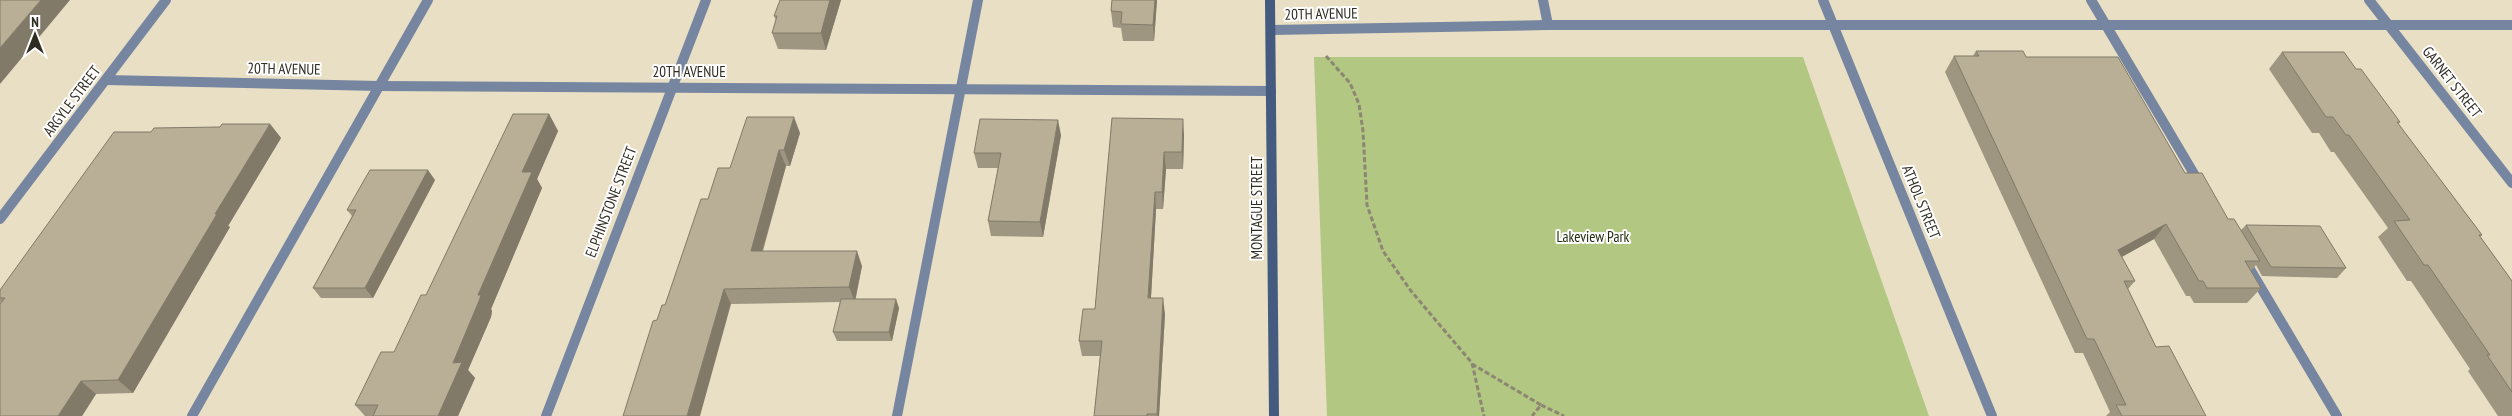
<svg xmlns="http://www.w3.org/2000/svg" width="2512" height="416" font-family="'PT Sans Narrow',sans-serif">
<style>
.green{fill:#b2c781}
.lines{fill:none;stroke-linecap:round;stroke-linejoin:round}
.path{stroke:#8c8673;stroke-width:3;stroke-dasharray:5 2.5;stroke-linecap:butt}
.lane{stroke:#7685a0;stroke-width:10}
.street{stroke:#7685a0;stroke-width:10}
.secondary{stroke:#455a7f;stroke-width:10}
.wall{fill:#9e9681}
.shaded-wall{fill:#817a69}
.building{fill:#b8af96;stroke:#817a69}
.labels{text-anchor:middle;stroke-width:4;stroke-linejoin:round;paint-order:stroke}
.street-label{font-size:15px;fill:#2f2c22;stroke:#fff}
.park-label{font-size:15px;fill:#252e0f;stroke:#fff}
</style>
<rect width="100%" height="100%" fill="#e8dfc4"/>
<polygon class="green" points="1314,57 1803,57 1929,416 1327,416"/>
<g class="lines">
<g class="path">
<polyline points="1326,56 1350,83 1359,104 1363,131 1367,205 1383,251 1411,291 1472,363 1484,416"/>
<polyline points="1472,364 1541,405 1532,416"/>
<polyline points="1541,405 1564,416"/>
</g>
<g class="lane">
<polyline points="1543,0 1548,25"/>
<polyline points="2091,0 2200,184"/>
<polyline points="2244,259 2337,416"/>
<polyline points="192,416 428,0"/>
<polyline points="897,416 978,0"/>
</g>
<g class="street">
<polyline points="1823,0 1992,416"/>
<polyline points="2369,0 2512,183"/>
<polyline points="1271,30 1548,25 2512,25"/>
<polyline points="106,80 379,86 1271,91"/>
<polyline points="0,219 166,0"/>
<polyline points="546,416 706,0"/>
</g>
<polyline class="secondary" points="1270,0 1274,416"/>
</g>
<g class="wall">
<polygon points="841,0 826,50 778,49 772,33 776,20 774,16"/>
<polygon points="1112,0 1157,0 1154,41 1123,41 1121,28 1113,27 1111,11"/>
<polygon points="1976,51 2026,57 2185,173 2228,219 2241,230 2246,225 2346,268 2337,278 2262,276 2256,265 2251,271 2261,288 2247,303 2194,303 2190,296 2186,296 2154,239 2122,257 2135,281 2128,289 2156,347 2206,416 2106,416 2110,412 2083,353 2075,353 1945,72 1954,56 1973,56"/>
<polygon points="2282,52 2356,69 2400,122 2398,124 2482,235 2480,237 2512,281 2512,416 2498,416 2468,371 2470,369 2411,281 2407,281 2378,237 2388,228 2334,152 2331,152 2319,133 2312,133 2269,69"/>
<polygon points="549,114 558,131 537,179 542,188 491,309 492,311 491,317 468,370 475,378 458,416 365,416 355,405 394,352 426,295"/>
<polygon points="1112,118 1184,135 1183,169 1166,169 1163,209 1156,209 1151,298 1165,314 1159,416 1094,416 1100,356 1082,356 1079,341 1095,309"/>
<polygon points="270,124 281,138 228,226 230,227 133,393 96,394 82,416 0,302 0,290 151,132"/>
<polygon points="800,133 790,166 786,166 763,251 862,266 855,299 899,308 892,341 837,341 833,332 840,302 731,304 657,320 665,305 708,199 730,168"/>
<polygon points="1061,135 1043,237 991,236 988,221 998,168 978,168 974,153"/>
<polygon points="435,180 373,298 321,298 313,288 352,216 347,210"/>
</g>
<g class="shaded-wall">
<polygon points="41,0 70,0 0,84 0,48"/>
<polygon points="830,0 841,0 826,50 821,33"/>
<polygon points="1155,0 1157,0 1154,41 1153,25"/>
<polygon points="549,114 558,131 537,179 542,188 491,309 492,311 491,317 468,370 475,378 458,416 438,416 453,363 478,295 522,172"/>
<polygon points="794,117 800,133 790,166 784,150"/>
<polygon points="1183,119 1184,135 1183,169 1182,152"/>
<polygon points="1058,120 1061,135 1043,237 1040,222"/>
<polygon points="270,124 281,138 228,226 230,227 133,393 118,380 215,214"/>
<polygon points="779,150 786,166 758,266 751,251"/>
<polygon points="1164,152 1166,169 1163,209 1162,192"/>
<polygon points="428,170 435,180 373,298 365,288"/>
<polygon points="1155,192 1156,209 1150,314 1148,298"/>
<polygon points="2166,224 2154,239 2107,265 2118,250"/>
<polygon points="857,251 862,266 855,302 849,287"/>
<polygon points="724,289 731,304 700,416 687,416"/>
<polygon points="1163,298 1165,314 1159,416 1157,416"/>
<polygon points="896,299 899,308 892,341 889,332"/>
<polygon points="81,381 96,394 82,416 58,416"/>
</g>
<g class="building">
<polygon points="0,0 41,0 0,48"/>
<polygon points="780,0 830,0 821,33 772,33 777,16 774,16"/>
<polygon points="1112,0 1155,0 1153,25 1121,24 1122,12 1111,11"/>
<polygon points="1976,51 2023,51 2026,57 2118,57 2185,173 2202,173 2228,219 2234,219 2260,261 2245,261 2261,288 2207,288 2203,281 2199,281 2166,224 2118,250 2135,281 2124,281 2156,347 2169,346 2206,416 2122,416 2116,405 2126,405 2094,339 2087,339 1954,56 1979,56"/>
<polygon points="2282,52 2344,52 2356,69 2361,69 2400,122 2397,122 2482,235 2479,235 2512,281 2512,392 2487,355 2490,355 2428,265 2424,265 2394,221 2410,220 2349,135 2346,135 2333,117 2326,117"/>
<polygon points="513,114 549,114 522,172 532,172 478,295 481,295 479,301 453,363 462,362 438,416 373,416 378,405 355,405 381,352 394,352 421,295 426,295"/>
<polygon points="747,117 794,117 784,150 779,150 751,251 857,251 849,287 724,289 687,416 623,416 653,321 657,320 662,305 665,305 701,199 708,199 718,168 730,168"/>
<polygon points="1112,118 1183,119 1182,152 1164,152 1162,192 1155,192 1148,298 1163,298 1157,414 1147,414 1147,416 1094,416 1102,341 1079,341 1083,309 1095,309"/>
<polygon points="980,119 1058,120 1040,222 988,221 1001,153 974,153"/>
<polygon points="222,124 270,124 215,214 217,214 118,380 81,381 58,416 0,416 0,304 5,298 0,298 0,290 114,132 151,132 154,128 220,127"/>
<polygon points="370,170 428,170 365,288 313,288 356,210 347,210"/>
<polygon points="2246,225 2320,226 2346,268 2271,267"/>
<polygon points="841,299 896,299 889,332 833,332"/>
</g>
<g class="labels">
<g class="street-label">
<text transform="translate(1321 14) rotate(-1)" y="5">20TH AVENUE</text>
<text transform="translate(284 69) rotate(1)" y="5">20TH AVENUE</text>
<text x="689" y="77">20TH AVENUE</text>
<text transform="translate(2452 82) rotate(52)" y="5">GARNET STREET</text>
<text transform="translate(72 101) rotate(-53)" y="5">ARGYLE STREET</text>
<text transform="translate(611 202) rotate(-69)" y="5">ELPHINSTONE STREET</text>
<text transform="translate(1921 202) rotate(68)" y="5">ATHOL STREET</text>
<text transform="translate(1257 208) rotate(-90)" y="5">MONTAGUE STREET</text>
</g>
<g class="park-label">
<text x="1593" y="242">Lakeview Park</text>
</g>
</g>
<g transform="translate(35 35)" stroke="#ffffff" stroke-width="4" paint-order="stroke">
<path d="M0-4L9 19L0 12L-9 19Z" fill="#2f2c22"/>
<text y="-8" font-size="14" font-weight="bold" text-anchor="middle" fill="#2f2c22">N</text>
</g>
</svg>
